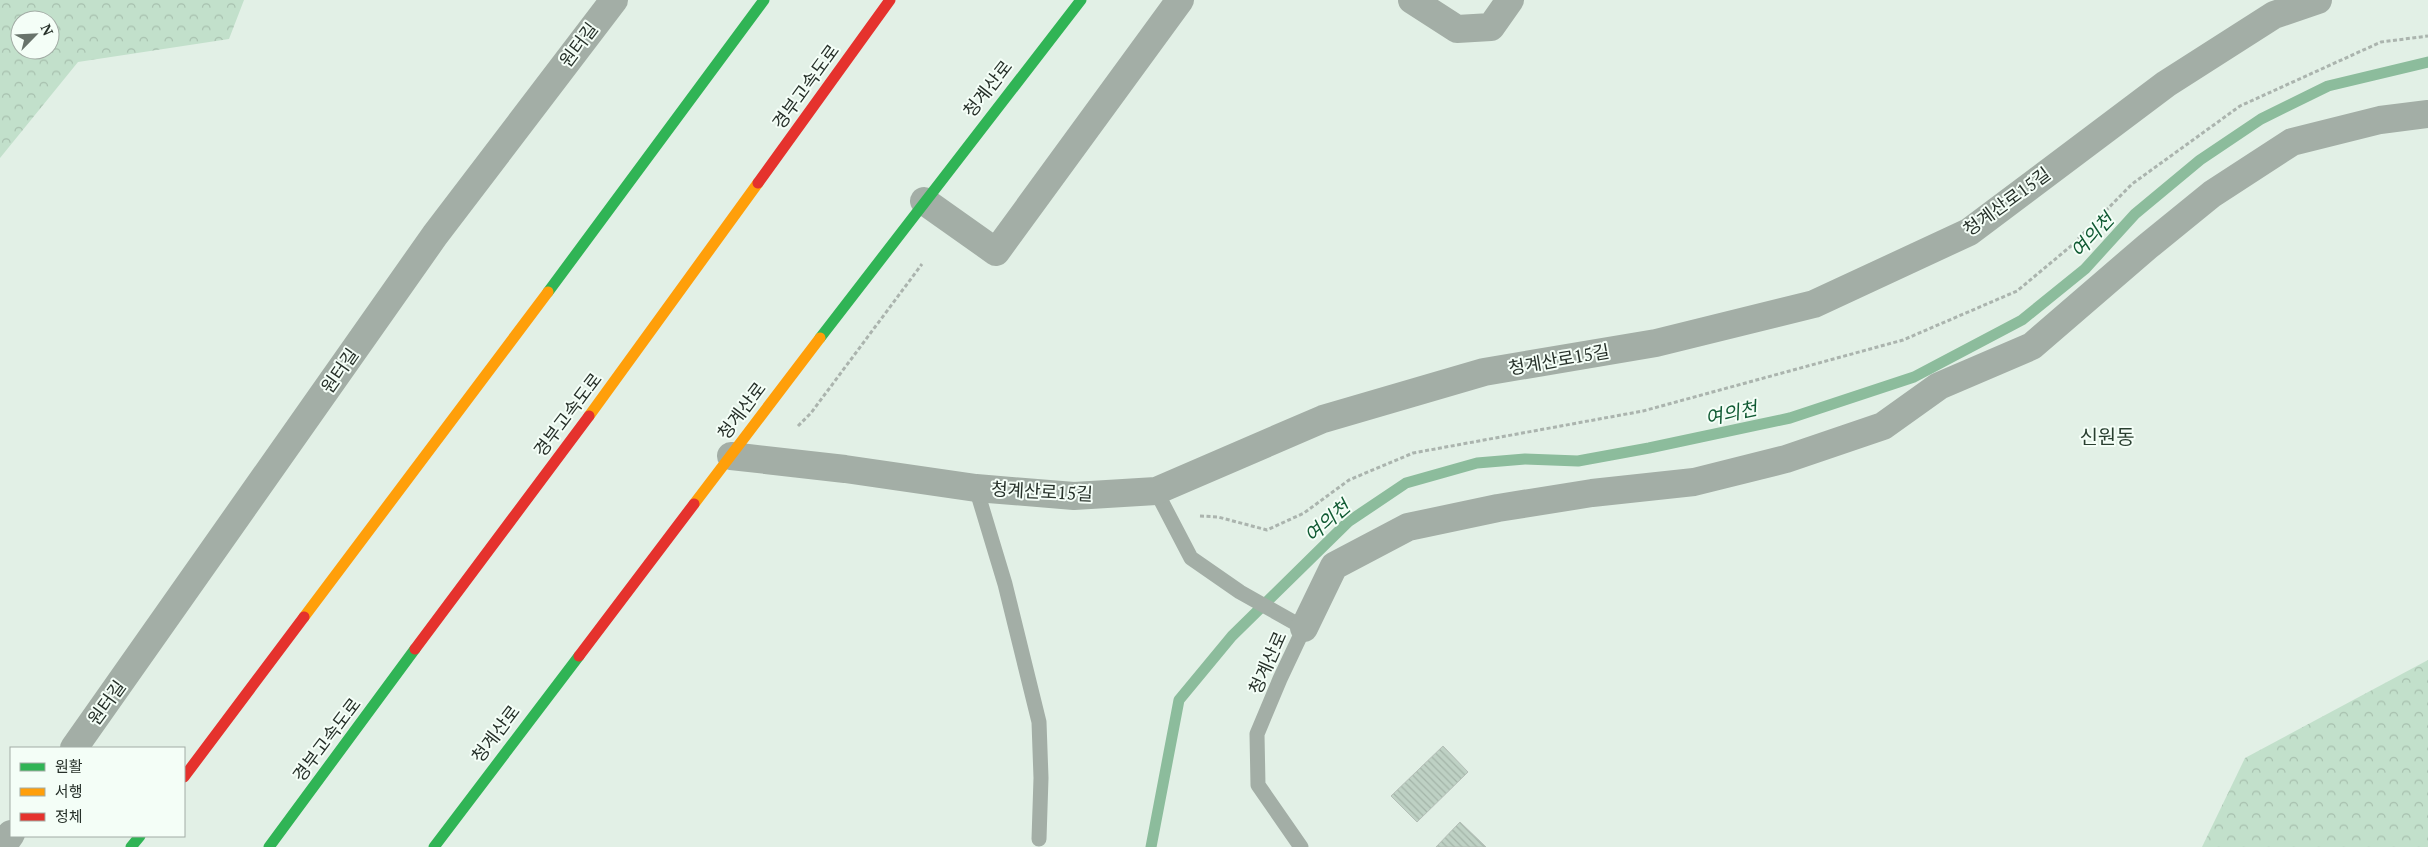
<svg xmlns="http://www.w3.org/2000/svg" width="2428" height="847" font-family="'PT Serif','Noto Sans KR',serif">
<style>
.forest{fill:url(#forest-crowns);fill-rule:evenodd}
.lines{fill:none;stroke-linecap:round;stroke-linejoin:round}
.stream{stroke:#8cbc9c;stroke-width:11}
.building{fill:url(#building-back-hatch);stroke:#b4beb7}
.path{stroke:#abb4ae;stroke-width:3;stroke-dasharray:4 2.5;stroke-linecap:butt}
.lane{stroke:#a3aea6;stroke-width:15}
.street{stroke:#a3aea6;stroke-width:28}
.fast{stroke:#30b455;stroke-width:11}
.slow{stroke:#ff9f0a;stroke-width:11}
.jam{stroke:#e5322d;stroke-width:11}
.labels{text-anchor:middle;stroke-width:4;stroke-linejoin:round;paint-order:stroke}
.street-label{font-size:18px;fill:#263029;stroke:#f4fef7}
.water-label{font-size:19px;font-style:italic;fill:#105a33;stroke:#f4fef7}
.quarter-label{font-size:20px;fill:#293f30;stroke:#f4fef7}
</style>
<defs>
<pattern id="forest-crowns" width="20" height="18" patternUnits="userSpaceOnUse" patternTransform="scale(1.25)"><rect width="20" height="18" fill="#c2e0cb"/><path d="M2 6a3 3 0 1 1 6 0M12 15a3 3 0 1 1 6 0" fill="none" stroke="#a7c0ae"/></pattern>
<pattern id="building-back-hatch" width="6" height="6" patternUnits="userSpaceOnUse" patternTransform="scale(1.25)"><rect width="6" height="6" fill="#bed1c4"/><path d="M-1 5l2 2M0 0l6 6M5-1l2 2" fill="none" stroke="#a3b4a8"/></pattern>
</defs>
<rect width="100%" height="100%" fill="#e2f0e6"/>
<g class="forest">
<path d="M0,0h244l-15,39 -151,23 -78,96zM20,20h30v30h-30z"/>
<polygon points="2428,660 2428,847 2202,847 2245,758"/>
</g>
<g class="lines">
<polyline class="stream" points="1151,847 1179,700 1232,636 1348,522 1406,483 1477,463 1525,459 1578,461 1649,448 1790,418 1914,377 2022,320 2085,269 2135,214 2200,160 2261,119 2328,86 2428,62"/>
</g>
<g class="building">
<polygon points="1443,746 1468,772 1417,822 1391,796"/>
<polygon points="1460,822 1486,847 1436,847"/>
</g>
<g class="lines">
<g class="path">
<polyline points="798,426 811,413 922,264"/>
<polyline points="1200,516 1218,517 1267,530 1304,513 1349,480 1413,453 1643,411 1903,340 2017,291 2071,246 2132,184 2240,106 2381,42 2428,36"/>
</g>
<g class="lane">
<polyline points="976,488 1005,584 1039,722 1041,778 1039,839"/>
<polyline points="1156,491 1191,558 1240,592 1304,628 1280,679 1257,734 1258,785 1301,847"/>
</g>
<g class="street">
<polyline points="1412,0 1457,29 1491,27 1510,0"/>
<polyline points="924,201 996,252 1180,0"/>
<polyline points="731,456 845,469 976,488 1074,496 1156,491 1323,419 1484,372 1656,343 1814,304 1969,232 2166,84 2274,15 2318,0"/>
<polyline points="1304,628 1334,566 1408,527 1498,508 1592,493 1694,482 1786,459 1883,426 1939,386 2032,346 2148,246 2212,194 2292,142 2380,120 2428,114"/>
<polyline points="74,748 435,235 614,0"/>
<polyline points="2,847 11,834"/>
</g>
<g class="fast">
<polyline points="548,292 764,0"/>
<polyline points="820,338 1081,0"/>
<polyline points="131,847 140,836"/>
<polyline points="269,847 415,649"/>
<polyline points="434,847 579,656"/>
</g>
<g class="slow">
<polyline points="589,416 758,183"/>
<polyline points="694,504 820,338"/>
<polyline points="304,617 548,292"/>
</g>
<g class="jam">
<polyline points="758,183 890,0"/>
<polyline points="415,649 589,416"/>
<polyline points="579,656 694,504"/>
<polyline points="184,777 304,617"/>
</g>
</g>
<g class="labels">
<g class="street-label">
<text transform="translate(579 45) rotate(-53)" y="6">원터길</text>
<text transform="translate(806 87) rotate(-54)" y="6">경부고속도로</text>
<text transform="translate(988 89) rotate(-52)" y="6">청계산로</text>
<text transform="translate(2007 202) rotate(-36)" y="6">청계산로15길</text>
<text transform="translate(1559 360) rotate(-10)" y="6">청계산로15길</text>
<text transform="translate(340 371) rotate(-55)" y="6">원터길</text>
<text transform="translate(742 411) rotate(-53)" y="6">청계산로</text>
<text transform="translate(568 415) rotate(-53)" y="6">경부고속도로</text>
<text transform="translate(1042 492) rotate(3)" y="6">청계산로15길</text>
<text transform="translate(1268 663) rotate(-66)" y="6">청계산로</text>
<text transform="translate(107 703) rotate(-54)" y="6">원터길</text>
<text transform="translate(496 734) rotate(-53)" y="6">청계산로</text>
<text transform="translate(327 740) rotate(-53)" y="6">경부고속도로</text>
</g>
<g class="water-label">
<text transform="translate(2092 235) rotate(-47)" y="7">여의천</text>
<text transform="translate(1731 413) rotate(-12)" y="7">여의천</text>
<text transform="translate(1327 521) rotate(-41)" y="7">여의천</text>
</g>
<g class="quarter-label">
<text x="2107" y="444">신원동</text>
</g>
</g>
<rect x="10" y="747" width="175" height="90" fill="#f4fef7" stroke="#a2aca5"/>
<rect x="20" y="763" width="25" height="8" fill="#30b455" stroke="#a2aca5"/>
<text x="55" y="772" font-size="15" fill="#263029">원활</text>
<rect x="20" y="788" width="25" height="8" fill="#ff9f0a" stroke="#a2aca5"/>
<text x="55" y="797" font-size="15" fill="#263029">서행</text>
<rect x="20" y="813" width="25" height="8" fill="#e5322d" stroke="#a2aca5"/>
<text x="55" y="822" font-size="15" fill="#263029">정체</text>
<g transform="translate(35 35) rotate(66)"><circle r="24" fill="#f4fef7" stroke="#a2aca5"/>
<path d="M0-4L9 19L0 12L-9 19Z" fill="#68736b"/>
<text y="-8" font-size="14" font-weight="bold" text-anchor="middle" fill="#263029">N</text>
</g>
</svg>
